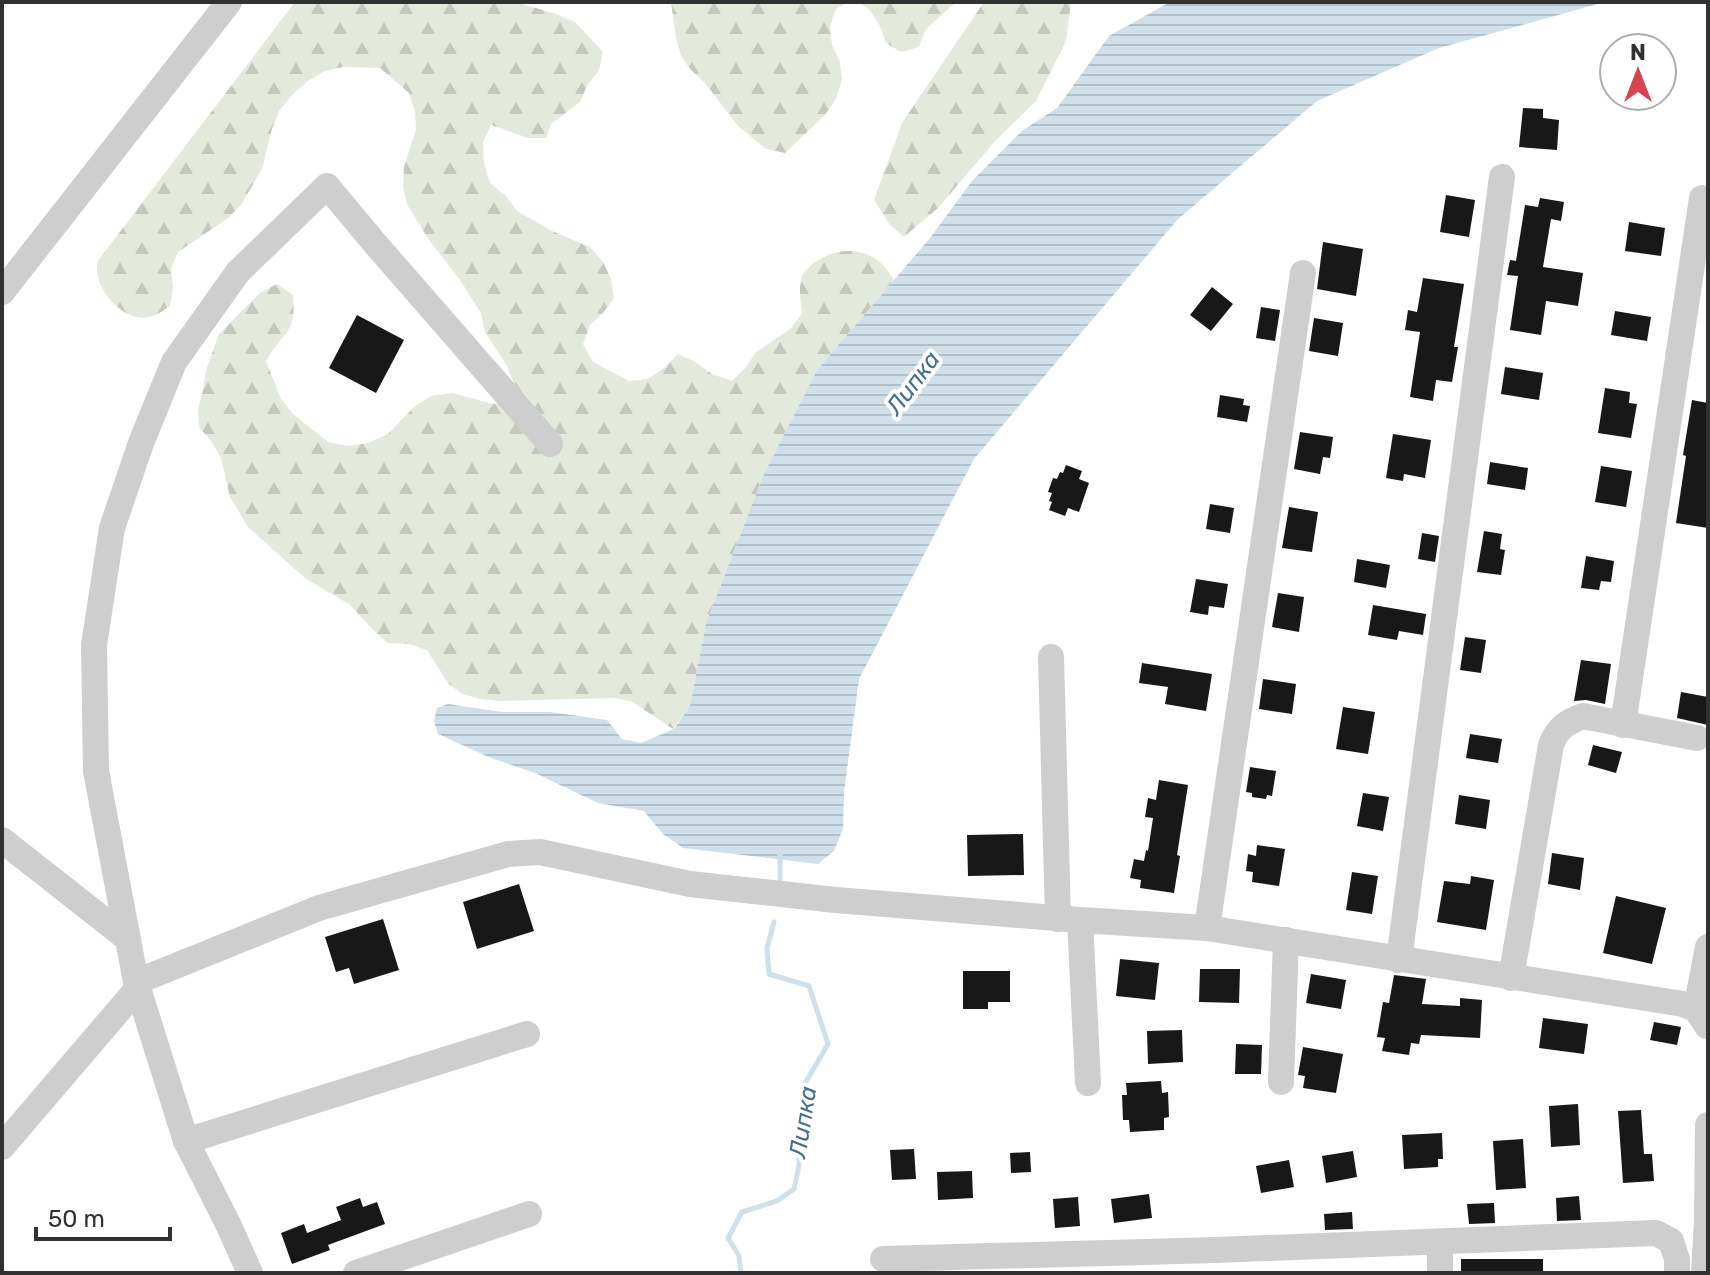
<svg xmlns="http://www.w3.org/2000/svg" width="1710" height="1275" font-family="Rubik,sans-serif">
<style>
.forest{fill:url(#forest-firs)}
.water{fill:url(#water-rules)}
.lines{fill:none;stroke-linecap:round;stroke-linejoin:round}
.stream{stroke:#cfe0ea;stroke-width:5}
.building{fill:#181818}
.minor{stroke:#cecece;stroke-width:26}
.labels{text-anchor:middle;stroke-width:8;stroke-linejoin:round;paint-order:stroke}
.water-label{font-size:24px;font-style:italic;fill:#45718d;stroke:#fff}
</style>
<defs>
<pattern id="forest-firs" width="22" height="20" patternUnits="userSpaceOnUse" patternTransform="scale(2)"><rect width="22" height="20" fill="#e4e9de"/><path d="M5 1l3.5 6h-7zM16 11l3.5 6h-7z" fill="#c4c8bf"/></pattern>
<pattern id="water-rules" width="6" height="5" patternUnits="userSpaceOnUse" patternTransform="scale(2)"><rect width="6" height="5" fill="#cfe0ea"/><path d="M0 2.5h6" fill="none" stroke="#b2c1c9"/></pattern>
</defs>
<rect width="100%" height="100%" fill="#fff"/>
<g class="forest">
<path d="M295,2h221l40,12 19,8 28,30 -4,18 -12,16 -7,16 -29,22 -5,14h-18l-37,-13 -8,17 1,21 6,20 16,13 11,15 35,20 38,16 13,15 8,17 3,19 -11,15 -13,12 -7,19 10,18 36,19 19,-2 16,-11 14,-14 17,8 17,12 20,7 14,-14 10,-15 34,-23 12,-15c-1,-11 -4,-27 0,-38 3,-6 12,-14 18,-17 20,-12 46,-11 63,6 4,4 8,10 11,15l-77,90 -53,104 -58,149 -16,83 -17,23 -42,-28 -18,-3 -113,3 -19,-2 -19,-5 -14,-11 -21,-33 -18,-6 -21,-1 -14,-12 -25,-27 -43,-25 -58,-52 -18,-30 -9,-39 -10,-17 -12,-14 -1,-18 5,-19 3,-20 13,-36 42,-42 16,-8 16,11c4,39 -10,36 -27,66l15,38 12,15 35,28 20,4 20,-3 20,-9 27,-28 16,-10 21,-3 41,11 19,-4 2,-17 -7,-17 -22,-34 -4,-19 -21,-33 -33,-43 -20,-33 -4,-17 1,-20 12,-38 -1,-18 -6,-18 -29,-25 -37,-1 -18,4 -17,10 -15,13 -14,17 -7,18 -10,40 -21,36 -13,13 -50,34 -7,17 2,18 -3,19c-5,3 -11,8 -17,10 -23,8 -46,-14 -54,-35 -2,-6 -2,-13 -2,-19z"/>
<polygon points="671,2 848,2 836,9 830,27 832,45 840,62 842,80 836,99 825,115 785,153 766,149 738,126 705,83 691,70 681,56 676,38"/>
<polygon points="858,2 956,2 926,29 919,47 901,52 886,43 880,26 869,9"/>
<polygon points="984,2 1071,2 1066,41 1036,101 995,141 938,208 904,237 890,225 874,200 902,123"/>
</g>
<polygon class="water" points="1170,2 1605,2 1439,48 1317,101 1178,219 974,459 859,679 844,792 843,829 834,851 818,864 683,848 663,834 644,811 598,803 535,773 491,758 438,734 434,721 437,708 448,704 502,712 550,712 607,720 622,739 641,743 674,729 690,706 706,623 764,474 817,370 930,238 972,181 1023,130 1057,108 1109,36"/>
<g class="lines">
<g class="stream">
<polyline points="780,881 780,854"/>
<polyline points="741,1273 739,1256 728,1238 742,1212 777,1201 794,1189 799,1165 799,1124 804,1085 828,1044 809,986 769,974 767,948 774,922"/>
</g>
</g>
<g class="building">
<polygon points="1523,108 1543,109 1543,118 1559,120 1557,150 1519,147"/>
<polygon points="1446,195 1475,200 1469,237 1440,232"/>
<polygon points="1540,198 1564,202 1561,221 1551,219 1543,267 1583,273 1578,306 1546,301 1541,335 1510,330 1518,276 1507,275 1510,260 1516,261 1525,205 1538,207"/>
<polygon points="1629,222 1665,228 1661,256 1625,251"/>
<polygon points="1323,242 1363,249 1356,296 1317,289"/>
<polygon points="1423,278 1464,284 1454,347 1458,347 1452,382 1436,380 1433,401 1410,397 1420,332 1405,330 1408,310 1417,312"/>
<polygon points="1212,287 1233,304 1211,331 1190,315"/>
<polygon points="1261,307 1280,310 1275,341 1256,338"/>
<polygon points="1615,311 1651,317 1647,341 1611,335"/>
<polygon points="357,315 404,340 376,393 329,368"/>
<polygon points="1314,318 1343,323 1338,356 1309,351"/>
<polygon points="1505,367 1543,373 1539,400 1501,394"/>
<polygon points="1605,388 1630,392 1629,403 1637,404 1631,438 1598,433"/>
<polygon points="1220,395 1244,399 1243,405 1250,406 1247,422 1217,417"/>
<polygon points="1692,400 1708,403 1708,528 1676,523 1686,456 1683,455"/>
<polygon points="1300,432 1333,437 1330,458 1323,457 1320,474 1294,469"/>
<polygon points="1393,434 1431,440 1425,478 1404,474 1403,481 1386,478"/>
<polygon points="1490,462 1528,468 1525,490 1487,484"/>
<polygon points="1066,465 1082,471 1079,479 1089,483 1079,512 1068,508 1065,516 1049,510 1052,502 1049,501 1052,493 1048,492 1053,478 1057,479 1060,472 1063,473"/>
<polygon points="1601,466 1632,471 1626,507 1595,502"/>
<polygon points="1210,504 1234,508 1230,533 1206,529"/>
<polygon points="1289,507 1318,512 1312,552 1282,548"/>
<polygon points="1484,531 1502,534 1500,549 1505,550 1501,575 1477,572"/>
<polygon points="1422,533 1439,536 1435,562 1418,559"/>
<polygon points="1586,556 1614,561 1611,582 1601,581 1599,590 1581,588"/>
<polygon points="1357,559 1390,565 1386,588 1354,582"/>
<polygon points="1196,579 1228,584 1224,608 1209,606 1208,615 1190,612"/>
<polygon points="1278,593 1304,597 1299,632 1272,627"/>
<polygon points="1373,605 1426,614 1423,635 1399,631 1397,640 1368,635"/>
<polygon points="1465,637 1486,640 1481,673 1460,670"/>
<polygon points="1581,660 1611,664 1605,704 1586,700 1574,701"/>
<polygon points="1142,663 1212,674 1206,711 1165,704 1168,687 1139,683"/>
<polygon points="1263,679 1296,684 1292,714 1259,709"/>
<polygon points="1681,692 1708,697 1708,725 1677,718"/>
<polygon points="1343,707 1375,712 1368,754 1336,749"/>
<polygon points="1470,734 1502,739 1498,763 1466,758"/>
<polygon points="1593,745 1622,752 1616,773 1588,765"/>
<polygon points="1250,767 1276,771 1272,796 1267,795 1266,799 1252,797 1252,793 1246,792"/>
<polygon points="1159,780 1188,785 1177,855 1180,856 1174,893 1140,888 1141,880 1130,878 1134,859 1144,861 1146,850 1148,851 1153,818 1145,817 1148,798 1156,800"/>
<polygon points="1363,793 1389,797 1383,831 1357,826"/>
<polygon points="1459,795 1490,800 1486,829 1455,824"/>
<polygon points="1023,834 1024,875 968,876 967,835"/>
<polygon points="1257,845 1285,849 1279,886 1252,882 1253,872 1246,871 1248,854 1256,856"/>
<polygon points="1552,853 1584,858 1580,890 1548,884"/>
<polygon points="1352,872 1378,876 1372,914 1346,910"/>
<polygon points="1471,876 1494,880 1486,930 1437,922 1444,881 1470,884"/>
<polygon points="519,884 534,931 477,949 463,902"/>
<polygon points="1616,896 1666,908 1652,964 1603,953"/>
<polygon points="383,919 399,970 354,984 349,968 336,972 325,937"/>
<polygon points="1120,959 1159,963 1155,1000 1116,996"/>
<polygon points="1200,969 1240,969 1239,1003 1199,1002"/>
<polygon points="963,971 1010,971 1010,1002 988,1002 988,1009 963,1009"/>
<polygon points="1311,974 1346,980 1341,1009 1306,1003"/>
<polygon points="1394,975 1426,979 1422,1004 1460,1006 1460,998 1482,1000 1480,1038 1421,1035 1419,1044 1411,1043 1409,1055 1382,1051 1385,1038 1377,1037 1383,1002 1389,1003"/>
<polygon points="1543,1018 1588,1024 1584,1054 1539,1048"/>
<polygon points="1654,1022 1681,1027 1677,1045 1650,1040"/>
<polygon points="1182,1030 1183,1062 1148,1064 1147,1031"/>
<polygon points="1236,1044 1262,1045 1261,1074 1235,1074"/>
<polygon points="1303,1047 1343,1054 1336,1093 1303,1088 1305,1076 1298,1075"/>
<polygon points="1161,1081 1162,1093 1168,1092 1169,1117 1164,1118 1164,1130 1130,1132 1129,1120 1123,1120 1122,1095 1127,1095 1126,1083"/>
<polygon points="1578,1104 1580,1145 1551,1147 1549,1106"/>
<polygon points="1641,1110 1644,1154 1652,1154 1654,1181 1623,1183 1618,1111"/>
<polygon points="1442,1133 1443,1159 1438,1159 1438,1167 1404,1169 1402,1135"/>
<polygon points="1523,1139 1526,1188 1496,1190 1493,1141"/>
<polygon points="914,1149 916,1179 892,1180 890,1150"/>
<polygon points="1353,1151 1357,1177 1326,1183 1322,1156"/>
<polygon points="1030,1152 1031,1172 1011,1173 1010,1153"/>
<polygon points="1289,1160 1294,1187 1261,1193 1256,1166"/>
<polygon points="972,1171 973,1198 938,1200 937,1172"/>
<polygon points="1149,1194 1152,1218 1114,1223 1111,1199"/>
<polygon points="1579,1196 1581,1220 1557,1221 1556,1198"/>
<polygon points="1078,1197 1080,1226 1055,1228 1053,1199"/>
<polygon points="360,1198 363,1207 377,1202 385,1224 328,1245 330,1250 292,1264 281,1233 304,1224 307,1233 341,1220 336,1207"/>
<polygon points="1494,1203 1495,1223 1469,1224 1467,1204"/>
<polygon points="1352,1212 1353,1229 1325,1230 1324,1214"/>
<rect x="1461" y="1259" width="82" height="14"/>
</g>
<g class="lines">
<g class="minor">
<polyline points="2,292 229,2"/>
<polyline points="1051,657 1058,919"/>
<polyline points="1623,725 1702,198"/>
<polyline points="2,840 128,939"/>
<polyline points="1080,920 1088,1083"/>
<polyline points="1207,928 1303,273"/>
<polyline points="1399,960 1502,177"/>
<path d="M1511,978l40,-233c6,-17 16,-23 32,-29l114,22"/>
<polyline points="136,982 319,908 508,854 540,852 690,884 836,900 1080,920 1207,928 1683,1004 1696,1009 1707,1026"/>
<polyline points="1696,1009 1708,947"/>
<polyline points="1281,1082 1286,940"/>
<polyline points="186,1141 527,1034"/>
<polyline points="2,1147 138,988"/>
<polyline points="883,1259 1216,1250 1656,1233 1671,1241 1677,1259 1677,1273"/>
<polyline points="250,1273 229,1226 186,1141 136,982 96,771 94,645 112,528 141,443 174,362 238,272 327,186 378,247 550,444"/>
<polyline points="356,1273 529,1214"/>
<polyline points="1440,1273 1440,1242"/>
<polyline points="1704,1273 1707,1221 1708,1125"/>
</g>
</g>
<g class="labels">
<g class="water-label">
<text transform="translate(913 383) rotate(-53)" y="8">Липка</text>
<text transform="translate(803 1122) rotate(-81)" y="8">Липка</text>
</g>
</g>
<rect width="1710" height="1275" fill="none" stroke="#313131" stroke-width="8"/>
<g transform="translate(1638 72)"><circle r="38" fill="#ffffff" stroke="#adadad" stroke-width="2"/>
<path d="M0-6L14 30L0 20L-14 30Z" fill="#d64550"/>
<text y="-12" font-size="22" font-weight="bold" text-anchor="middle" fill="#313131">N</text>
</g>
<path d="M36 1227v12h134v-12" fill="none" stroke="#313131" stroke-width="4"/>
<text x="48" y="1227" font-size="24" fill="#313131" stroke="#ffffff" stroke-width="6" paint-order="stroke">50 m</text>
</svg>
